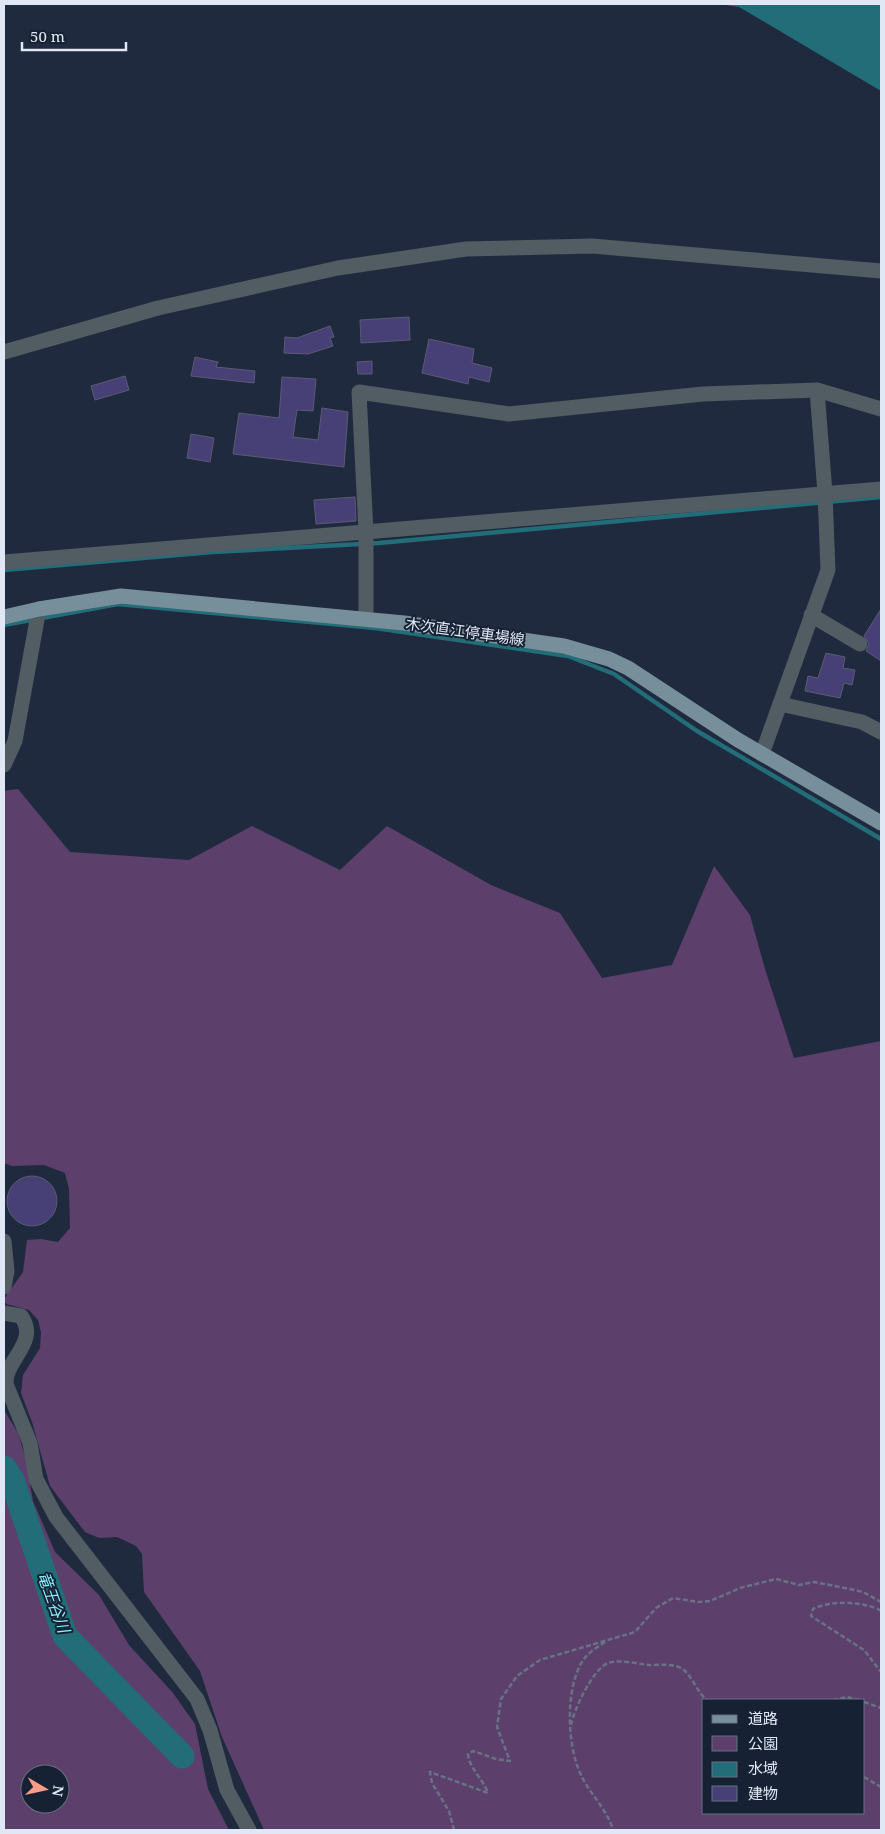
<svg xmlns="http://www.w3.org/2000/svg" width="885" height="1834" font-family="'Noto Serif','Noto Sans JP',serif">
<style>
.green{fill:#5d3f6c;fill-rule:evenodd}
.water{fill:#226d77}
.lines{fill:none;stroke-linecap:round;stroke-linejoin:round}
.stream{stroke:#226d77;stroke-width:4.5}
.river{stroke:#226d77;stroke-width:25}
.building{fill:#474077;stroke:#5b5a72}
.path{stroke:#687283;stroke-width:2.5;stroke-dasharray:5 2.5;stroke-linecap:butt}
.minor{stroke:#515c63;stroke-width:15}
.major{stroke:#778e9b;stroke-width:15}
.labels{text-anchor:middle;stroke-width:4;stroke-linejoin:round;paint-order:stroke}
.street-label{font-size:15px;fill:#e1e8f5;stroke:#162133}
.water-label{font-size:16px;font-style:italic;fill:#89eefd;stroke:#162133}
</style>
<rect width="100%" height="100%" fill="#1f2a3e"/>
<g class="green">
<path d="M18,789l52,63 119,8 63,-34 88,44 47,-44 104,59 69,28 42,65 70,-13 42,-99 36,49 15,54 29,89 87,-17v789h-617l-42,-93 -22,-66 -56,-79 -2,-38 -6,-8 -19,-9 -18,1 -14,-6 -35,-46 -18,-64 -11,-29 2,-18 17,-27 1,-16 -3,-12 -9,-10 -23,-6 -2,-5 19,-27 4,-32 14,-1 17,3 12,-14 -1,-39 -4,-16 -21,-8 -32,1 -8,-3v-372zM704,1700h160v113h-160z"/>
<path d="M4,1410l14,23 7,23 8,45 22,51 44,43 30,50 44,48 22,31 13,65 21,41h-225zM30,1774h30v30h-30z"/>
</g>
<polygon class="water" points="719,4 881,4 881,91 739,7"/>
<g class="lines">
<g class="stream">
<polyline points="4,570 213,552 379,543 881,497"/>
<polyline points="4,625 118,604 375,628 568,656 614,674 697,731 881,839"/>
</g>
<polyline class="river" points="4,1468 12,1480 65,1636 182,1756"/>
</g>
<g class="building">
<polygon points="409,317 410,340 361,343 360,320"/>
<polygon points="330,326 334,337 330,338 333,346 308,354 284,353 285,337 297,338"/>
<polygon points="429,339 474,349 472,363 492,368 489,382 469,377 468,384 422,373"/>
<polygon points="195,357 218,362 216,367 255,371 254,383 191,376"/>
<polygon points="372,361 372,374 358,374 357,362"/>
<polygon points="125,376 129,390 95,400 91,386"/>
<polygon points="282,377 316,379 313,411 297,410 293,437 318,440 322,408 348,412 344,467 233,454 239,413 279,418"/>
<polygon points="191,434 214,438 210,462 187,458"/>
<polygon points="355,497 356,521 316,524 314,500"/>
<polygon points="881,609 881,661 866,651 869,644 864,636"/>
<polygon points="826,653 845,657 843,668 855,670 852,685 844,683 840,698 805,691 808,676 818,678"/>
<circle cx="32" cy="1201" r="25"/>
</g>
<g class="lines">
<g class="path">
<path d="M881,1611c-16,-10 -51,-11 -68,-2l-2,7 53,34 17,22"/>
<path d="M605,1642c-7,5 -16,10 -21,17 -20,28 -17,90 -2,118 9,18 26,34 31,53"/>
<polyline points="833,1700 847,1697 859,1700"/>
<polyline points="864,1702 881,1708"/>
<path d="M571,1725c3,-16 22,-56 37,-62 13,-4 29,1 42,2 10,0 25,-2 34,5 9,8 13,22 23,30"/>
<polyline points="864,1777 881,1787"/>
<path d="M454,1830l-5,-19 -17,-28 -2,-11 58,21c-5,-14 -19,-25 -20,-39l5,-3 23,8 14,2 -13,-34 4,-28 16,-23 23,-16 95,-28 21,-24 17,-10 25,4 12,-1 30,-13 36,-9 23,6 15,-3 36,7 13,3 18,10"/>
</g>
<g class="minor">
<polyline points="4,352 158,308 338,268 466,249 592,246 881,271"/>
<polyline points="4,562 881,489"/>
<polyline points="811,615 860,644"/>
<polyline points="366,618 366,532 359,392 509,414 703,394 817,390 881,409"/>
<polyline points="780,704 862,722 881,732"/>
<polyline points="762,754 828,570 825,493 817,390"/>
<polyline points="4,765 15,741 39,609"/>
<polyline points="4,1241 7,1271 4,1287"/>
<path d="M4,1313l17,3c19,26 -16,43 -15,68l24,59 6,36 20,38 141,182 13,31 17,60 22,40"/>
</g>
<polyline class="major" points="4,617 39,609 121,596 404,623 564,646 609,659 628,668 738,740 881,823"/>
</g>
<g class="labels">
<g class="street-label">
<text transform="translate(465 632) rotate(8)" y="5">木次直江停車場線</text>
</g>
<g class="water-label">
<text transform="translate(54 1602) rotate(70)" y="6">竜王谷川</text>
</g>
</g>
<rect width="885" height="1834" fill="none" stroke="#e1e8f5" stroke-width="10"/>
<rect x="702" y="1699" width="162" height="115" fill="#162133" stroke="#677181"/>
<rect x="712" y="1715" width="25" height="8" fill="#778e9b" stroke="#677181"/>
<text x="748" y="1724" font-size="15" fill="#e1e8f5">道路</text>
<rect x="712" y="1736" width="25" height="15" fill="#5d3f6c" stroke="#677181"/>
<text x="748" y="1749" font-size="15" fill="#e1e8f5">公園</text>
<rect x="712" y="1762" width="25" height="15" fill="#226d77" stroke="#677181"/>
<text x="748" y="1774" font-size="15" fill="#e1e8f5">水域</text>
<rect x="712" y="1786" width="25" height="15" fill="#474077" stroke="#677181"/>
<text x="748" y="1799" font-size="15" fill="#e1e8f5">建物</text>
<g transform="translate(45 1789) rotate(99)"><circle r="24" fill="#162133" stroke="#677181"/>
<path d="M0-4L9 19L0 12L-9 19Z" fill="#f49e8a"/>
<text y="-8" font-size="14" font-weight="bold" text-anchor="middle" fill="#e1e8f5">N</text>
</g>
<path d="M22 42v8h104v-8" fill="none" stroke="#e1e8f5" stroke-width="2.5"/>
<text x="30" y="42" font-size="15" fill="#e1e8f5" stroke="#162133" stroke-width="4" paint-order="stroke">50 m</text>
</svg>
